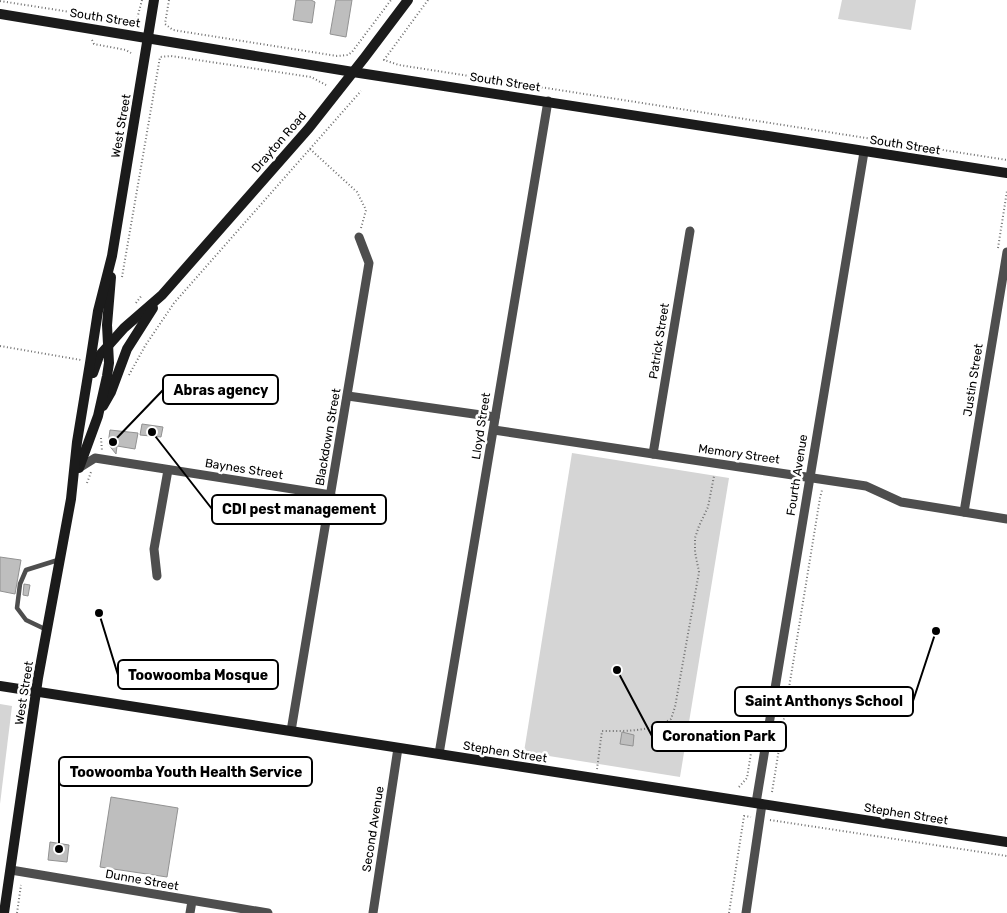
<svg xmlns="http://www.w3.org/2000/svg" width="1007" height="913" font-family="Rubik,sans-serif">
<style>
.green{fill:#d5d5d5}
.building{fill:#bebebe;stroke:#929292}
.lines{fill:none;stroke-linecap:round;stroke-linejoin:round}
.path{stroke:#707070;stroke-width:2;stroke-dasharray:1 2.5;stroke-linecap:butt}
.lane{stroke:#4e4e4e;stroke-width:4.5}
.street{stroke:#4e4e4e;stroke-width:9}
.secondary{stroke:#1b1b1b;stroke-width:10}
.labels{text-anchor:middle;stroke-width:5;stroke-linejoin:round;paint-order:stroke}
.street-label{font-size:12px;fill:#000;stroke:#fff}
.leader{fill:none;stroke:#000;stroke-width:2}
.callout-dot{fill:#000;stroke:#fff;stroke-width:2}
.callout{fill:#fff;stroke:#000;stroke-width:2}
.callout-label{font-size:14px;text-anchor:middle;font-weight:bold;fill:#000}
</style>
<rect width="100%" height="100%" fill="#fff"/>
<g class="green">
<polygon points="842,0 916,0 911,30 838,19"/>
<polygon points="572,453 729,478 680,777 524,752"/>
<polygon points="0,704 12,706 0,804"/>
</g>
<g class="building">
<polygon points="296,0 311,0 315,2 312,23 293,20"/>
<polygon points="336,0 352,0 346,37 330,34"/>
<polygon points="142,424 163,427 161,437 140,435"/>
<polygon points="110,430 138,433 135,449 117,446 116,454 108,444"/>
<polygon points="0,557 21,560 15,594 0,591"/>
<polygon points="24,584 30,585 28,596 23,595"/>
<polygon points="622,732 634,735 633,746 620,744"/>
<polygon points="111,797 178,808 167,877 100,867"/>
<polygon points="50,842 69,845 67,862 48,860"/>
</g>
<g class="lines">
<g class="path">
<polyline points="169,0 165,24 173,30 337,56 348,55 352,52 391,0"/>
<polyline points="428,0 384,60 399,65 1007,160"/>
<polyline points="0,1 128,21 137,19 142,0"/>
<polyline points="92,40 94,44 126,50 131,53"/>
<polyline points="310,149 357,192 366,210 361,228"/>
<polyline points="998,248 1007,191"/>
<polyline points="122,277 160,57 171,56 311,77 326,85"/>
<polyline points="136,303 142,295"/>
<polyline points="0,346 81,360"/>
<polyline points="129,375 145,346 174,303 361,91"/>
<polyline points="101,438 102,451"/>
<polyline points="87,483 91,472"/>
<path d="M597,769l5,-38c25,0 47,1 69,-12l4,-12 24,-135 -4,-20v-14l4,-12 9,-19 6,-31"/>
<polyline points="739,787 747,778 751,753"/>
<polyline points="772,792 820,498 822,490 823,490"/>
<polyline points="770,820 1007,856"/>
<polyline points="17,913 21,885"/>
<polyline points="729,913 744,816 751,817"/>
</g>
<polyline class="lane" points="47,630 26,620 17,608 20,584 26,570 58,560"/>
<g class="street">
<polyline points="348,396 495,417"/>
<polyline points="494,430 866,486 901,502 1007,519"/>
<polyline points="653,454 690,231"/>
<polyline points="79,468 95,458 331,495"/>
<polyline points="964,512 1007,252"/>
<polyline points="157,576 154,549 168,470"/>
<polyline points="291,731 369,263 359,237"/>
<polyline points="439,754 548,101"/>
<polyline points="756,803 864,152"/>
<polyline points="11,870 268,913"/>
<polyline points="190,913 192,901"/>
<polyline points="373,913 398,748"/>
<polyline points="746,913 762,804"/>
</g>
<g class="secondary">
<polyline points="0,14 353,72 1007,173"/>
<polyline points="93,373 99,356 124,328 162,295 309,128 365,57 408,0"/>
<polyline points="103,406 111,392 127,349 153,308"/>
<polyline points="79,468 98,416 107,376 109,363 107,325 111,277"/>
<polyline points="0,686 1007,842"/>
<polyline points="4,913 38,678 71,499 77,442 90,363 98,311 112,256 154,0"/>
</g>
</g>
<g class="labels">
<g class="street-label">
<text transform="translate(105 18) rotate(9)" y="4">South Street</text>
<text transform="translate(505 82) rotate(9)" y="4">South Street</text>
<text transform="translate(121 126) rotate(-80)" y="4">West Street</text>
<text transform="translate(279 142) rotate(-49)" y="4">Drayton Road</text>
<text transform="translate(905 145) rotate(9)" y="4">South Street</text>
<text transform="translate(659 341) rotate(-81)" y="4">Patrick Street</text>
<text transform="translate(973 380) rotate(-81)" y="4">Justin Street</text>
<text transform="translate(481 426) rotate(-81)" y="4">Lloyd Street</text>
<text transform="translate(328 437) rotate(-80)" y="4">Blackdown Street</text>
<text transform="translate(739 454) rotate(8)" y="4">Memory Street</text>
<text transform="translate(244 469) rotate(9)" y="4">Baynes Street</text>
<text transform="translate(797 475) rotate(-81)" y="4">Fourth Avenue</text>
<text transform="translate(24 693) rotate(-81)" y="4">West Street</text>
<text transform="translate(505 752) rotate(9)" y="4">Stephen Street</text>
<text transform="translate(906 814) rotate(9)" y="4">Stephen Street</text>
<text transform="translate(373 829) rotate(-81)" y="4">Second Avenue</text>
<text transform="translate(142 880) rotate(10)" y="4">Dunne Street</text>
</g>
</g>
<path class="leader" d="M113 442L163 390M152 432L212 509M99 613L118 675M936 631L913 701M617 670L652 736M59 849L59 772"/>
<g class="callout-dot">
<circle cx="113" cy="442" r="5"/>
<circle cx="152" cy="432" r="5"/>
<circle cx="99" cy="613" r="5"/>
<circle cx="936" cy="631" r="5"/>
<circle cx="617" cy="670" r="5"/>
<circle cx="59" cy="849" r="5"/>
</g>
<g class="callout">
<rect x="163" y="375" width="115" height="29" rx="5"/>
<rect x="212" y="495" width="174" height="29" rx="5"/>
<rect x="118" y="660" width="160" height="29" rx="5"/>
<rect x="735" y="687" width="178" height="29" rx="5"/>
<rect x="652" y="722" width="134" height="29" rx="5"/>
<rect x="59" y="757" width="253" height="29" rx="5"/>
</g>
<g class="callout-label">
<text x="221" y="395">Abras agency</text>
<text x="299" y="514">CDI pest management</text>
<text x="198" y="680">Toowoomba Mosque</text>
<text x="824" y="706">Saint Anthonys School</text>
<text x="719" y="741">Coronation Park</text>
<text x="186" y="777">Toowoomba Youth Health Service</text>
</g>
</svg>
